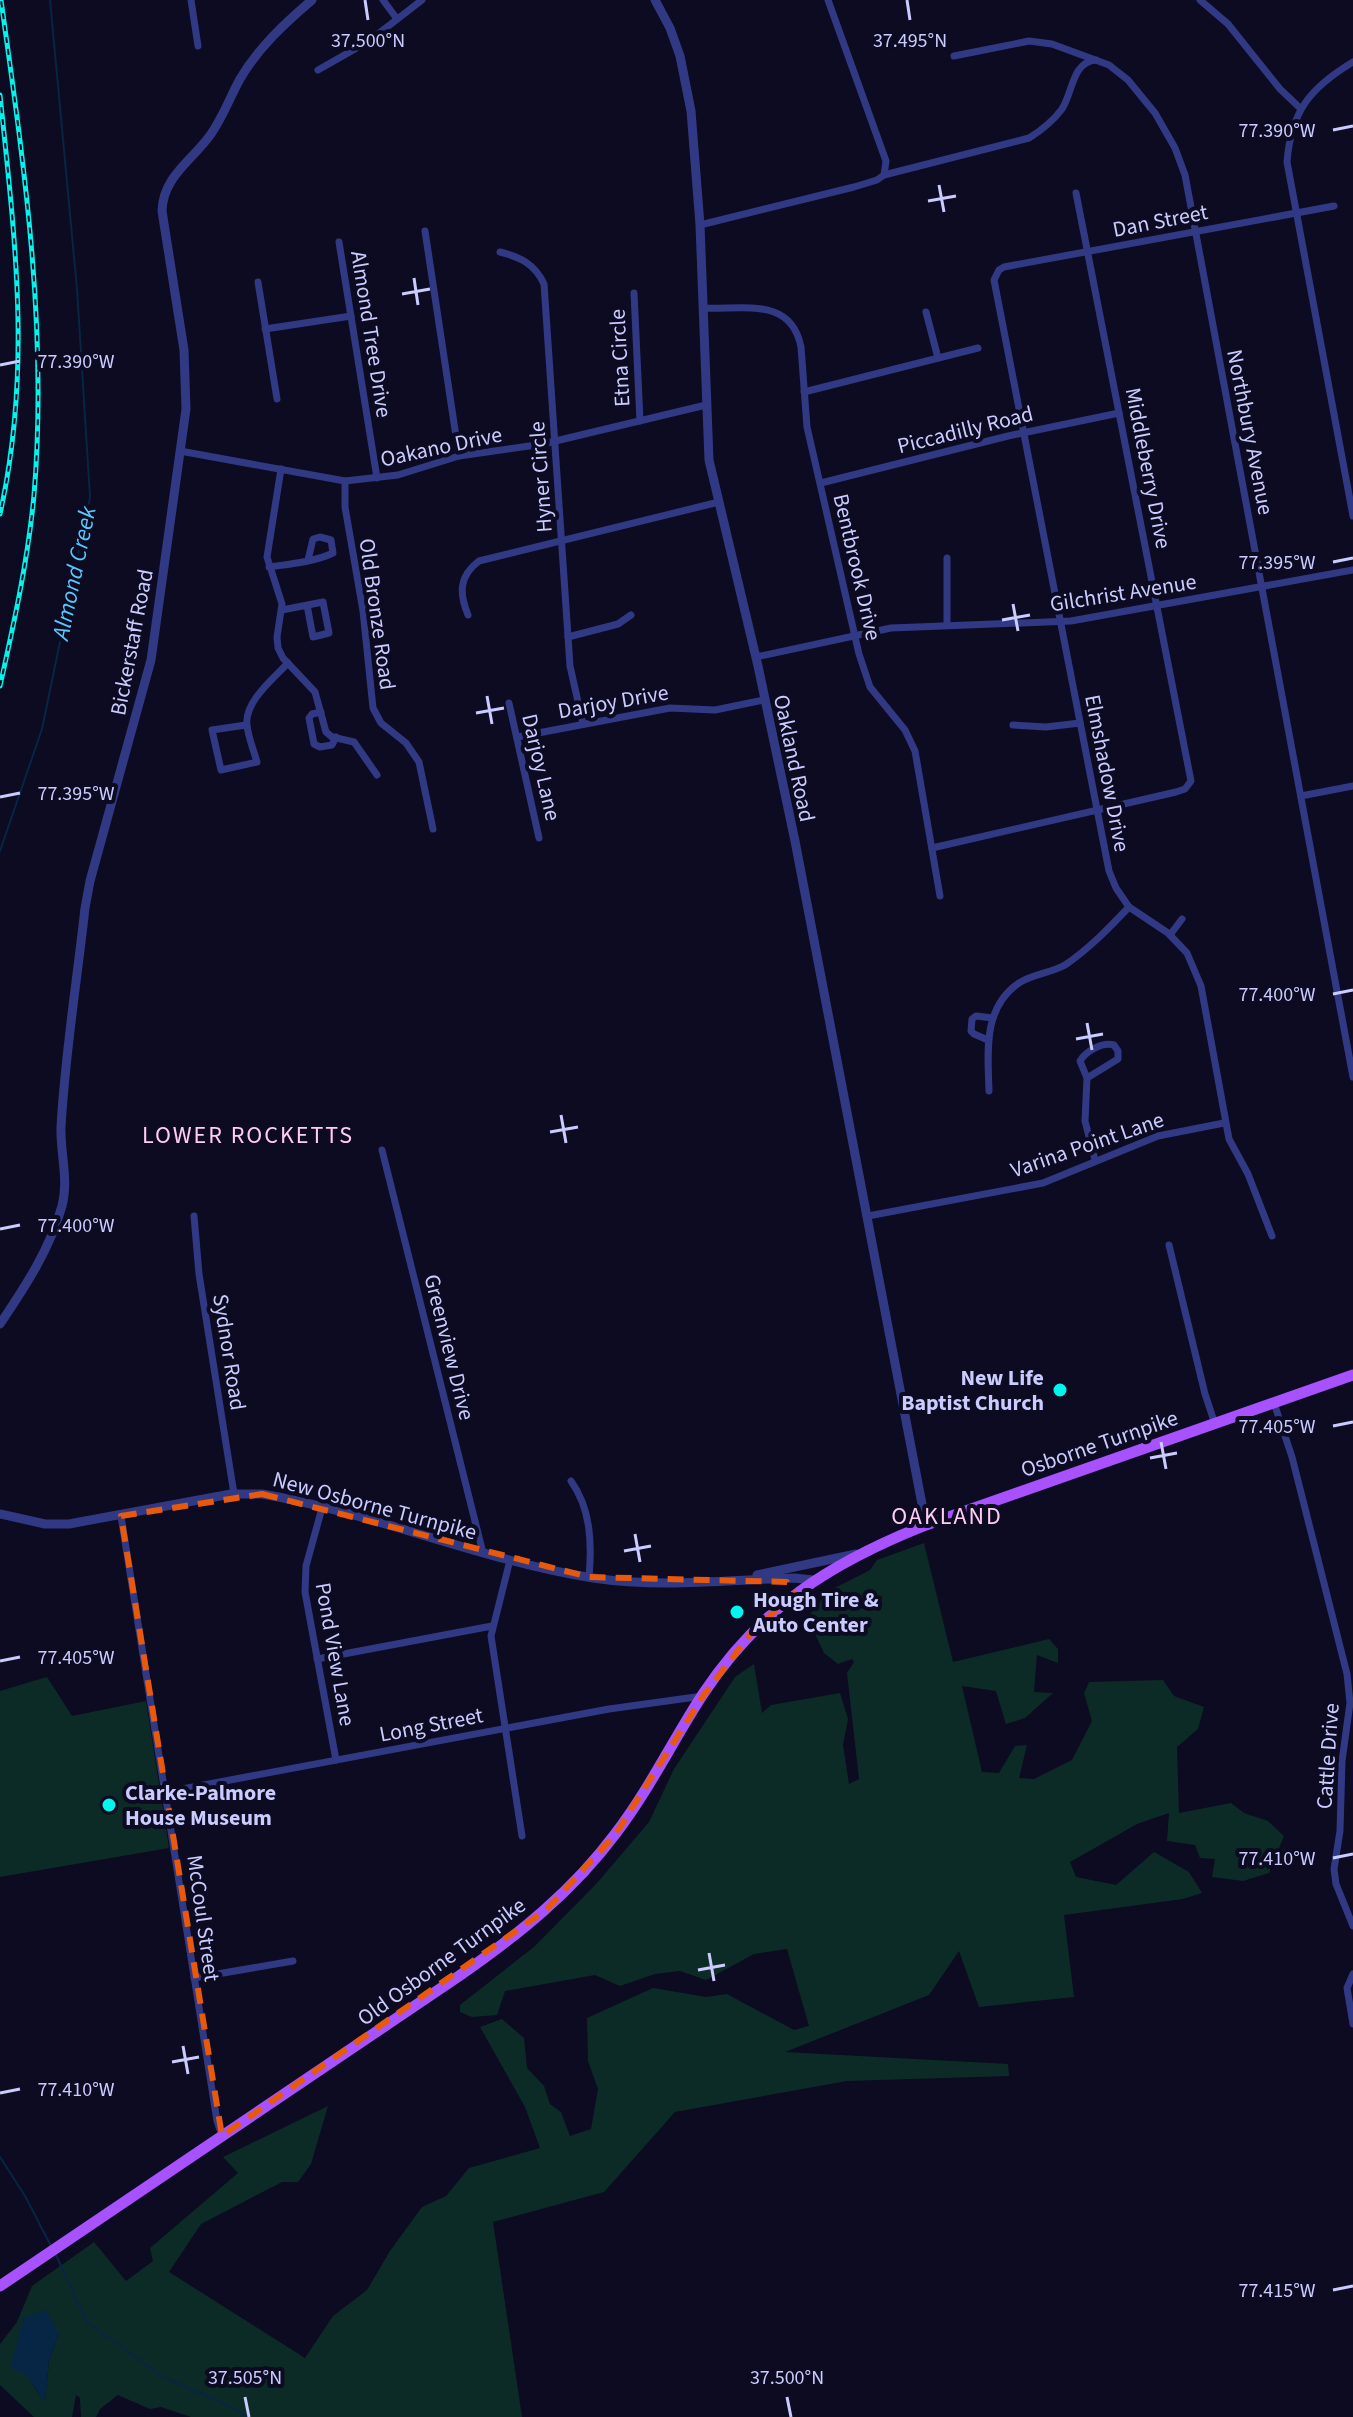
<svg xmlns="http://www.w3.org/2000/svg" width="1353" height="2417" font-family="'Source Sans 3',sans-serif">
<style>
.green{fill:#0d2b26;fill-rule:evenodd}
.water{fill:#072544}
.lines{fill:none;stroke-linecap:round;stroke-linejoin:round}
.stream{stroke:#072544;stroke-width:2}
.minor{stroke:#313984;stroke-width:7}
.tertiary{stroke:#313984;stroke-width:9}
.primary{stroke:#a751ff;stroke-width:11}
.rail-casing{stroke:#00f5ee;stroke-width:5}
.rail{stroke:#0c0b21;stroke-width:2;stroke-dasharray:6;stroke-linecap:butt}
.marked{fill:none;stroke:#e8590c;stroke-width:6;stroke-dasharray:16 10;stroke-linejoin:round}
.ticks{fill:none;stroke:#cacbff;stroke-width:3}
.poi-dot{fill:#00f5ee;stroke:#0c0b21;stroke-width:3}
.labels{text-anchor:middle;stroke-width:8;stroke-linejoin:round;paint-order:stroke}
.street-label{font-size:22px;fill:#cacbff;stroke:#0c0b21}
.poi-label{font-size:22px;font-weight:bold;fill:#cacbff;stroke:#0c0b21;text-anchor:start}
.water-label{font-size:24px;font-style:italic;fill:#58c8ff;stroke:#0c0b21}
.neighbourhood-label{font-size:24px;letter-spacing:2px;fill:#ffccf3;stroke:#0c0b21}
.ticks-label{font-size:20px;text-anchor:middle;fill:#cacbff;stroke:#0c0b21;stroke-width:8;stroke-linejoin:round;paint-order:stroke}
</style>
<rect width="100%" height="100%" fill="#0c0b21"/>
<g class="green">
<path d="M924,1543l29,119 96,-23 9,10v14l-21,-8 -3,37 19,1 -28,25 -19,6 -10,-33 -34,-5 20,86 17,1 16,-27 12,-1 -8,33 15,1 38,-19 20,-39 -8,-28 5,-11 74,-2 11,16 30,11 -6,22 -21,18 2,66 52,-10 13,10 24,8 16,15 -15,37 -26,8 -31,-4 3,-18 -15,-1 -5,-13 -28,-4 2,-28 -32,11 -67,38 6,15 40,8 38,-33 35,20 13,21 -19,6 -119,16 10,82 -95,10 -20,-56 -30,44 -144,57 223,12 1,12 -162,5 -172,31 -71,80 -111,30 29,195h-331l-30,-10 -11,2 -32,-14 -18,14 -4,8h-15l-1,-19 -4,-3 -4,22h-38l-34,-32v-41l17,-22 15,-36 62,-44 32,39 27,-20 -3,-13 88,-75 -15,-16 105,-51 -17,58 -13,18h-16l-81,42 -32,48 136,86 28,-42 34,-26 23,-39 32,-44 24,-11 23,-28 71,-20 -15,-41 -45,-80 22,-8 22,19 3,30 17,18 6,18 11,8 9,24 21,-7 7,-40 -10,-28 -1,-43 66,-30 53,9 21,-3 67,36 15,-4 -22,-77 -33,5 -48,26 -26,-9 -25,3 -35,12 -25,-11 -90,16 -8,24 -25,2 -12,-5v-7l75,-59 62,-63 52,-61 25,-53 61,-92 19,-13 8,49 9,-8 69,-12 8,26 -5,26 6,39 10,-5 -12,-106 7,-11 -2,-3 -14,5 -14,-11 -17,-36 10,-10 8,-14 45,-23 7,-10zM24,2318l35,16 -10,27 -4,40c-23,-27 -28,-48 -21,-83z"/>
<polygon points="47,1677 72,1716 146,1701 169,1848 0,1877 0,1691"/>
</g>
<polygon class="water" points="46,2310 59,2334 49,2361 45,2402 26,2375 10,2367 24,2318"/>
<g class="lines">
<g class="stream">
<polyline points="0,851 42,729 90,497 77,289 50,0"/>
<polyline points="0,2157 25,2196 51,2246"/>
<polyline points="56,2255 87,2322 163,2377 232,2407 247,2417"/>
</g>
<g class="minor">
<polyline points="191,0 198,46"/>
<polyline points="383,0 397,19"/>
<polyline points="1200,0 1228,24 1280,89 1300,108"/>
<polyline points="954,56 1029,41 1052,44 1109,65 1128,80 1155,113 1175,148 1185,175 1353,1077"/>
<path d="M1353,62c-43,26 -62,49 -66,100l66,354"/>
<polyline points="318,70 369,41 422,0"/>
<path d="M884,175l145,-37c13,-8 24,-17 33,-29 11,-17 10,-47 34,-49"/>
<polyline points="700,225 854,187 877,180 884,175 886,161 828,0"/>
<polyline points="425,231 459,456"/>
<polyline points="339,242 377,478"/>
<path d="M500,252c20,5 35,12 44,32l26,382 13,58"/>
<polyline points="258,282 277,399"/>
<polyline points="634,293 640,421"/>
<path d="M703,308c39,2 88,-12 98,39l6,80 52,227 11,33 35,43 10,21 25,145"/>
<polyline points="926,312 938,358"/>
<polyline points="265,329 351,316"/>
<polyline points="804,392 978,348"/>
<polyline points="180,451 345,481 398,475 459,456 543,444 706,405"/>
<polyline points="281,469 267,557 282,604 277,637 278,648 283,658 315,692 326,732 332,737 354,742 377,775"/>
<polyline points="345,481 345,507 363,611 373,708 381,723 406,743 419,762 433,829"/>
<polyline points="821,483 1008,436 1119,413"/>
<polyline points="947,558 947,625"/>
<path d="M269,567c21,-3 45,-5 64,-14l-2,-13 -11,-3 -7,2 -5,21"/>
<polyline points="282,610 323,602 329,633 313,637 307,605"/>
<path d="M468,615c-9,-22 -9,-39 11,-54l240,-59"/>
<polyline points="568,637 618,624 631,615"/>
<polyline points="756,657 891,628 1071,621 1353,570"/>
<polyline points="509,703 539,838"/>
<polyline points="321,712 312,714 309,718 314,744 320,747 332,745 336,737"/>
<path d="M246,725l-34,5 9,40 36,-8c-3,-11 -9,-25 -10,-37 -3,-23 27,-47 41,-62"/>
<polyline points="1013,725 1046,727 1080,723"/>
<polyline points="517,737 670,708 715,710 764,700"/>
<polyline points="1301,796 1353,786"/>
<polyline points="932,848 1176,792 1185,789 1191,781 1076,193"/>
<polyline points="1170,935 1182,919"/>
<polyline points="988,1040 974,1034 971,1031 972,1019 976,1016 993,1018"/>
<path d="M1087,1078l31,-19v-8l-4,-6c-12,-3 -28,6 -34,16l7,17 -2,43 10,39"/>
<path d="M989,1091c-1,-37 -7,-83 30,-108 14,-9 32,-10 46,-18 24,-16 45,-38 64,-58"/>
<polyline points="382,1150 483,1553"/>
<polyline points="194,1216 199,1274 234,1494"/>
<polyline points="868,1216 1043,1183 1158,1136 1224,1123"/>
<polyline points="1272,1236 1248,1174 1229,1139 1201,986 1187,953 1168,933 1129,907 1116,888 1109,871 994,280 999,270 1004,267 1334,206"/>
<polyline points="1169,1245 1205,1394 1215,1424"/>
<polyline points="1274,1403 1292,1457 1347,1674 1350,1703 1342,1761 1340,1831 1334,1869 1336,1884 1353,1926"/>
<path d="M571,1481c20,28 21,63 18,96"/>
<polyline points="322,1508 306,1566 305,1592 336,1760"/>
<polyline points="121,1516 217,2121 222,2136"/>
<polyline points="510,1560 491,1636 522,1836"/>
<polyline points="317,1659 492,1626"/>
<polyline points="166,1792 609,1709 703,1696"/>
<polyline points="1353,1974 1347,1988 1353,2024"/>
<polyline points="194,1978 293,1961"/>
</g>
<g class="tertiary">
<polyline points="655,0 670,28 680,56 691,111 700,225 709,460 758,666 795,841 926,1525"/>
<path d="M0,1324c25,-37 50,-75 62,-118 7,-27 -2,-53 -1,-79 4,-73 16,-146 24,-219l5,-27 61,-221 35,-251 -2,-59 -22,-139c1,-35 31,-51 49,-77 12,-17 19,-37 29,-55 18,-31 45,-56 72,-79"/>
<path d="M0,1514l45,10h24l162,-30h31c112,19 218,66 331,84 67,10 134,2 201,0l19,2"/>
<polyline points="757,1575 856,1554"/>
</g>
<path class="primary" d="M0,2286l459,-310c59,-41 114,-85 157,-143 33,-43 57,-93 87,-139 58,-87 127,-131 223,-169l427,-150"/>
<defs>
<g id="rail">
<path d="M0,95c15,144 32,275 0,419"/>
<path d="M0,686c14,-63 28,-126 34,-191 14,-167 -10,-330 -33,-495"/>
</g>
</defs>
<use href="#rail" class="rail-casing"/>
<use href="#rail" class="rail"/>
</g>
<path class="marked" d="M262,1494l327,83 198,5 7,12 -41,37 -50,65 -88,139 -69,75 -324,226 -101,-620z"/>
<path class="ticks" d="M365,0l3,20M907,0l3,20M1333,130l20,-4M939,185l5,27M928,201l28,-5M414,278l4,27M402,294l28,-5M0,365l20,-4M1333,562l20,-4M1013,604l5,27M1002,620l28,-5M487,696l5,28M476,713l28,-5M0,797l20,-4M1333,994l20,-4M1087,1023l5,27M1076,1039l27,-5M561,1115l5,28M550,1132l28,-5M0,1229l20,-4M1333,1426l20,-4M1161,1442l5,27M1150,1458l27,-5M635,1534l5,28M624,1551l27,-5M0,1661l20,-4M1333,1858l20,-4M709,1953l5,28M698,1970l27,-5M183,2046l5,28M172,2062l27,-5M0,2093l20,-4M1333,2290l20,-4M245,2397l4,20M787,2397l4,20"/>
<g class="poi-dot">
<circle cx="1060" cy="1390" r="8"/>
<circle cx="737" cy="1612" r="8"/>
<circle cx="109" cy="1805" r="8"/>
</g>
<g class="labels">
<g class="street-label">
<text transform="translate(1160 220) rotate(-11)" y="8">Dan Street</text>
<text transform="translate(372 334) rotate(81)" y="8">Almond Tree Drive</text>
<text transform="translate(619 358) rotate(-93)" y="8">Etna Circle</text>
<text transform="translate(965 429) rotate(-14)" y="8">Piccadilly Road</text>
<text transform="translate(1251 432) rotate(79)" y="8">Northbury Avenue</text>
<text transform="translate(441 446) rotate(-12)" y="8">Oakano Drive</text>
<text transform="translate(1149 468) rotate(79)" y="8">Middleberry Drive</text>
<text transform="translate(540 477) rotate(-94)" y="8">Hyner Circle</text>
<text transform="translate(858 567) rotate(77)" y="8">Bentbrook Drive</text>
<text transform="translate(1123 592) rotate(-9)" y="8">Gilchrist Avenue</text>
<text transform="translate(378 614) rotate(82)" y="8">Old Bronze Road</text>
<text transform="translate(131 642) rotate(-79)" y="8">Bickerstaff Road</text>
<text transform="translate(613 701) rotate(-10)" y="8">Darjoy Drive</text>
<text transform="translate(795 758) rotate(78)" y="8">Oakland Road</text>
<text transform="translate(542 767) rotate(77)" y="8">Darjoy Lane</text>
<text transform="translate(1108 773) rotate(79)" y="8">Elmshadow Drive</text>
<text transform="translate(1087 1144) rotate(-19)" y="8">Varina Point Lane</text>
<text transform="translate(450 1347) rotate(76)" y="8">Greenview Drive</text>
<text transform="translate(230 1352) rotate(81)" y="8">Sydnor Road</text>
<text transform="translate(1099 1443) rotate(-19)" y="8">Osborne Turnpike</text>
<text transform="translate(375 1505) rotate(15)" y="8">New Osborne Turnpike</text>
<text transform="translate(336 1654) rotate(80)" y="8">Pond View Lane</text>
<text transform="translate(431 1724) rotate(-11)" y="8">Long Street</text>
<text transform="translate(1327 1756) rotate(-86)" y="8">Cattle Drive</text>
<text transform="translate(204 1918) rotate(82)" y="8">McCoul Street</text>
<text transform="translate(441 1961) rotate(-36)" y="8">Old Osborne Turnpike</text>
</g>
<g class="poi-label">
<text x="1044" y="1385" text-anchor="end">New Life<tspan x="1044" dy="25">Baptist Church</tspan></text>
<text x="753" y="1607">Hough Tire &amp;<tspan x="753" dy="25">Auto Center</tspan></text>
<text x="125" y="1800">Clarke-Palmore<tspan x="125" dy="25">House Museum</tspan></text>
</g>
<g class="water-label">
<text transform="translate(74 573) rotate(-78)" y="8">Almond Creek</text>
</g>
<g class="neighbourhood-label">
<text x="248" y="1143">LOWER ROCKETTS</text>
<text x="947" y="1524">OAKLAND</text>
</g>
</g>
<g class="ticks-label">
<text x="368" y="47">37.500°N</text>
<text x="910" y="47">37.495°N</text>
<text x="1277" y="137">77.390°W</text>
<text x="76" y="368">77.390°W</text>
<text x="1277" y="569">77.395°W</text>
<text x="76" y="800">77.395°W</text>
<text x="1277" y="1001">77.400°W</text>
<text x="76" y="1232">77.400°W</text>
<text x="1277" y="1433">77.405°W</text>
<text x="76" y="1664">77.405°W</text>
<text x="1277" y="1865">77.410°W</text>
<text x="76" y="2096">77.410°W</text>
<text x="1277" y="2297">77.415°W</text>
<text x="245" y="2384">37.505°N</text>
<text x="787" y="2384">37.500°N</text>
</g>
</svg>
